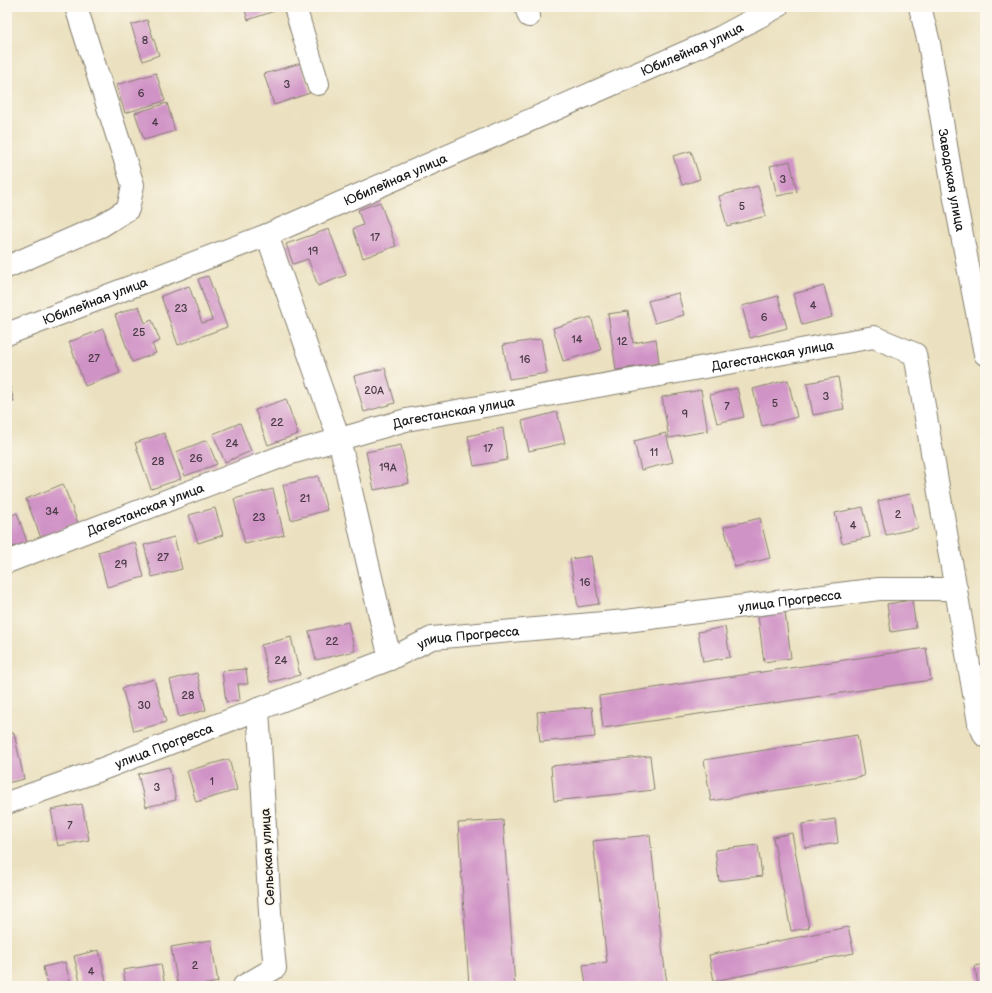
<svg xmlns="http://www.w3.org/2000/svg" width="992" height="993" font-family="'Balsamiq Sans',sans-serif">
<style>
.building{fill:#d093c6}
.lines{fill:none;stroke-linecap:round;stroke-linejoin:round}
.minor-casing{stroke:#847e6e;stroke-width:24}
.minor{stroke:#fff;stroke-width:22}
.labels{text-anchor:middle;stroke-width:3.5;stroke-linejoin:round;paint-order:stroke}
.number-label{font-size:11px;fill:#493a46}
.street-label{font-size:13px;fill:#1c1c1c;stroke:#fbf7ec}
</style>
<rect width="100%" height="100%" fill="#fbf7ec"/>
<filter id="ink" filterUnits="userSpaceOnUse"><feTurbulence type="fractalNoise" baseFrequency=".025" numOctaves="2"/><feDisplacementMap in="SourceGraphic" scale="8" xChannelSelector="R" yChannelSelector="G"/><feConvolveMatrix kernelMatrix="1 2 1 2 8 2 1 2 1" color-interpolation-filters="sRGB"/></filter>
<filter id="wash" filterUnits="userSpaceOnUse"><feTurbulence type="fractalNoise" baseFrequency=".012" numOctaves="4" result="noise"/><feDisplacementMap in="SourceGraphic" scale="16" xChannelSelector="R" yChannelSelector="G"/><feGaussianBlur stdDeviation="0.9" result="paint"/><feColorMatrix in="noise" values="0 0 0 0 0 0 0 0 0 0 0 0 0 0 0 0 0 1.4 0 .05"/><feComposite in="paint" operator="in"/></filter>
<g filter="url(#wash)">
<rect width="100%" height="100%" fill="#ebe1c0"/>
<g id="blocks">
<g class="building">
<polygon points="244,7 286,7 248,20"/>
<polygon points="147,20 159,55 143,61 131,25"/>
<polygon points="301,63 310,93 274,105 264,74"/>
<polygon points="156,73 165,101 125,113 116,85"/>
<polygon points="167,103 175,131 144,140 135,113"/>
<polygon points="691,151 700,179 682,185 673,156"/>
<polygon points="790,161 797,192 777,196 770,166"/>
<polygon points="758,186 766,216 727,226 719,196"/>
<polygon points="380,202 396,246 363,258 353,229 363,225 358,210"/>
<polygon points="329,229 346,275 318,286 308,259 293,264 286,244"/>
<polygon points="208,276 227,327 178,345 161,296 189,286 202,323 212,320 198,279"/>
<polygon points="824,286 832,317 802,325 793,294"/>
<polygon points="678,293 684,315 655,323 648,301"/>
<polygon points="778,296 787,328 750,338 742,306"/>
<polygon points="139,306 145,323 152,320 160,341 152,344 156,353 132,362 115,315"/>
<polygon points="628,311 633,343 656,339 659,363 616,370 608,314"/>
<polygon points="591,317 601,350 563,361 553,328"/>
<polygon points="103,329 120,373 85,386 69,342"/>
<polygon points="541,339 547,373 509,379 503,345"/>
<polygon points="385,368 395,403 364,412 354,376"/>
<polygon points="7,377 14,401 7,403"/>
<polygon points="838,377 844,409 813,415 807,383"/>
<polygon points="788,380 797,417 762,426 753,389"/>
<polygon points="737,388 744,417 717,423 710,395"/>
<polygon points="701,390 708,431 669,438 662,397"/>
<polygon points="286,399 298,434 268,445 255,410"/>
<polygon points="557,412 565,443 529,451 522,421"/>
<polygon points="240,423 251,451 225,462 213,434"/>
<polygon points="503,428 507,460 474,466 468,436"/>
<polygon points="164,433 181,479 151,489 135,443"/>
<polygon points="666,433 673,462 641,470 634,441"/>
<polygon points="207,440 217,464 185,476 176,452"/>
<polygon points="401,445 409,483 374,490 366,452"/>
<polygon points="318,476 327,510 291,520 283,485"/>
<polygon points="63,484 78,523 41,538 26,499"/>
<polygon points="273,489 284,535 245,544 234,499"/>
<polygon points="910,494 918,528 886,535 878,501"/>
<polygon points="863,507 870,537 842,543 835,513"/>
<polygon points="215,508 223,535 198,543 189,515"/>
<polygon points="17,513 27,542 7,549 7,517"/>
<polygon points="760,518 770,558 735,567 724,527"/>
<polygon points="174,537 182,569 152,577 144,545"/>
<polygon points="135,542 144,577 107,587 98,552"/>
<polygon points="591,556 599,604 578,607 570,559"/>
<polygon points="912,600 916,628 891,632 887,604"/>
<polygon points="785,612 791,658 764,662 758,616"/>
<polygon points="348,622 355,651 316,660 309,631"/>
<polygon points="725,627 730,657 703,662 698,632"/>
<polygon points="291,637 300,675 270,682 261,645"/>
<polygon points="926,648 931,680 603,728 599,696"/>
<polygon points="246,669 248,684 238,684 240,700 226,702 222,671"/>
<polygon points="197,673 206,710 179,717 170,680"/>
<polygon points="154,679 166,722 134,731 122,688"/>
<polygon points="592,707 595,737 540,742 537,712"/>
<polygon points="14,733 24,779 7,783 7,734"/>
<polygon points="857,735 864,776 711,801 704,760"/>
<polygon points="650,756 654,790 554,801 551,766"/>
<polygon points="229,759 237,790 196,802 187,771"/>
<polygon points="169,767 176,800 146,807 138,774"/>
<polygon points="82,804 89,840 58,846 51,810"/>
<polygon points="835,819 838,843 805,848 802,824"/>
<polygon points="503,820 515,986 469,986 458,823"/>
<polygon points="792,833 809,928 791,931 773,837"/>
<polygon points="650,835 663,955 667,983 649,986 586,986 583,965 607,962 593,841"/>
<polygon points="758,845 762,876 719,881 715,850"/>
<polygon points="848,927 854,953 714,981 709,955"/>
<polygon points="211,940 218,982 197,986 178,986 171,947"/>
<polygon points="99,950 107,986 81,986 74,956"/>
<polygon points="65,962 71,986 47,986 43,967"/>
<polygon points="161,964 165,986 126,986 123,970"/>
<polygon points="985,964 985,986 978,986 975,966"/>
</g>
</g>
</g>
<g filter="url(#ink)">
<use href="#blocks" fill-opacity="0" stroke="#847e6e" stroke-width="1"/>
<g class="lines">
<defs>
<g id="minor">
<polyline points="295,7 318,84"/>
<polyline points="526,7 529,16"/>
<path id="s1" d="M920,7l9,36 26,156 30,155"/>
<polyline points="267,235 339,439 390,659"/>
<polyline points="7,267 101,226 128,209 133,185 76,7"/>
<path id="s2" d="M7,334l260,-99 454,-198 56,-30"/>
<path id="s3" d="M7,562l281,-108 118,-34 468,-83 41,17 64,369 6,13"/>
<path id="s4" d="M7,803l90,-32 293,-112 42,-21 194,-17 253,-32h77"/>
<polyline points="244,986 275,968 271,929 258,709"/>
</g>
</defs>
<use href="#minor" class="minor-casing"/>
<use href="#minor" class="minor"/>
</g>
</g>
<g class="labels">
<g class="number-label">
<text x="145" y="44">8</text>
<text x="287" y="88">3</text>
<text x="141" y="97">6</text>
<text x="155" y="126">4</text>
<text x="783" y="183">3</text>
<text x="742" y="210">5</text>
<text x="375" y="241">17</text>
<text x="313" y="255">19</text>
<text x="813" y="309">4</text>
<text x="181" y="312">23</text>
<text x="764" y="321">6</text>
<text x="139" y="336">25</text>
<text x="577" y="343">14</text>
<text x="622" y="345">12</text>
<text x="94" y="362">27</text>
<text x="525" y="363">16</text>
<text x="374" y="394">20А</text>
<text x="826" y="400">3</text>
<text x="775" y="407">5</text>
<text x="727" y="410">7</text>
<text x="685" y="418">9</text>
<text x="277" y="426">22</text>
<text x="232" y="447">24</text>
<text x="488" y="452">17</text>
<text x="654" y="456">11</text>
<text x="196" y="462">26</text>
<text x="158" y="465">28</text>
<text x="388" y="471">19А</text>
<text x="305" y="502">21</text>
<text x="52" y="515">34</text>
<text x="898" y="518">2</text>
<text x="259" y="521">23</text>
<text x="853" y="529">4</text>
<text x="163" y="561">27</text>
<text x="121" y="568">29</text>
<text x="585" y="586">16</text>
<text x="332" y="645">22</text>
<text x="281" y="664">24</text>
<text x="188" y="699">28</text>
<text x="144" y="709">30</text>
<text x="212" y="785">1</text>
<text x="157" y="791">3</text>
<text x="70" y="829">7</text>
<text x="195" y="969">2</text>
<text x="91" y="975">4</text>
</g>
<g class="street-label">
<text dy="5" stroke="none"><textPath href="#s2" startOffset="742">Юбилейная улица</textPath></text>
<text dy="5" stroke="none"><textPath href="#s2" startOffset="418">Юбилейная улица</textPath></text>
<text dy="5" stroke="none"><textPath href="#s1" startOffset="176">Заводская улица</textPath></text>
<text dy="5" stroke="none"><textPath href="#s2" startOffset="94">Юбилейная улица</textPath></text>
<text dy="5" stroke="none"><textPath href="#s3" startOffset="796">Дагестанская улица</textPath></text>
<text dy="5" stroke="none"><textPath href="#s3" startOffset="472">Дагестанская улица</textPath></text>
<text dy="5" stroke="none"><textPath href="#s3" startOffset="148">Дагестанская улица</textPath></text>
<text dy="5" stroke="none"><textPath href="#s4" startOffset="816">улица Прогресса</textPath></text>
<text dy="5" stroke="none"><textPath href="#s4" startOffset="492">улица Прогресса</textPath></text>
<text dy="5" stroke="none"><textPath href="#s4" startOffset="167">улица Прогресса</textPath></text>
<text transform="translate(267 857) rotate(-93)" y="5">Сельская улица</text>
</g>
</g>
<rect width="992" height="993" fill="none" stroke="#fbf7ec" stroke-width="24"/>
</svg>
